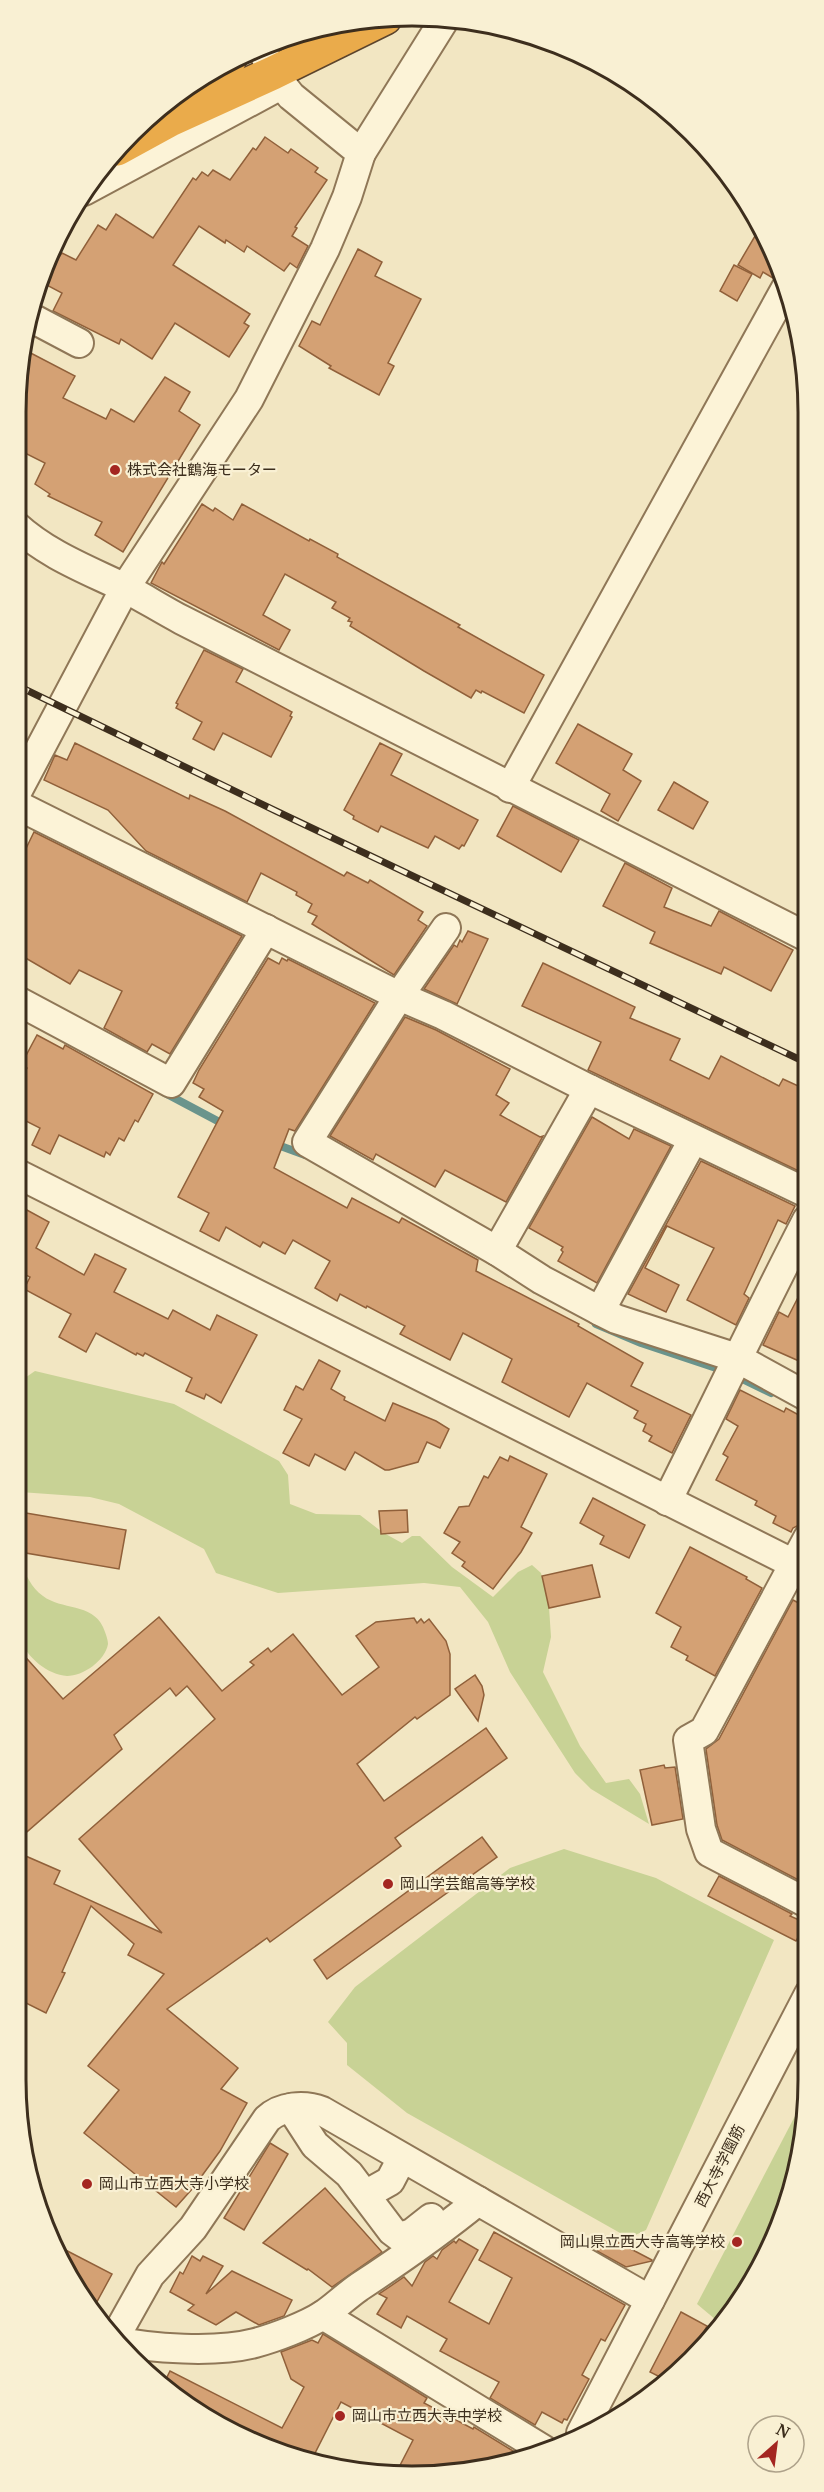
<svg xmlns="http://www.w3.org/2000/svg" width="824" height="2492" font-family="'Noto Serif','Noto Sans JP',serif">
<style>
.green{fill:#c8d295}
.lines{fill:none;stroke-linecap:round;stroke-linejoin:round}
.stream{stroke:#6a948c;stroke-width:8}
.building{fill:#d4a174;stroke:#90603a;stroke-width:1.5}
.minor-casing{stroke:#8f7757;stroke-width:32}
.highway-casing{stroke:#5c442c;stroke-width:36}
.minor{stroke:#fcf3d7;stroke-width:28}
.highway{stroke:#eaab4b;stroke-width:33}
.rail-casing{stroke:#3d2e1d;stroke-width:7}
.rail{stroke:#f9f0d3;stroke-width:4.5;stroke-dasharray:14;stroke-linecap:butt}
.poi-dot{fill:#a42621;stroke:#f9f0d3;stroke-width:2}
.labels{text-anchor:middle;stroke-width:4.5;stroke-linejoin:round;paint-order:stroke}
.poi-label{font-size:15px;fill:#3d2e1d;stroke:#f9f0d3;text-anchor:start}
.street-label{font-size:15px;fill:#3d2e1d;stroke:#f9f0d3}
.rim{fill:none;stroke:#3d2e1d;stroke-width:3}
</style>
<rect width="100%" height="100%" fill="#f2e6c2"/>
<g class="green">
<polygon points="35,1371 174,1404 279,1461 288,1475 290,1504 316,1514 360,1515 382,1532 402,1543 412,1536 420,1536 452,1567 493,1597 518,1572 532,1565 541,1573 549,1607 551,1637 543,1672 580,1746 606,1783 629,1779 640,1794 649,1824 591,1789 575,1773 510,1672 488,1622 460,1587 424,1583 278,1593 216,1573 204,1549 119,1504 90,1497 20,1492 19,1382"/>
<path d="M20,1562c6,12 11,26 23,34 18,14 49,7 60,31 2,5 5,12 5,17 -3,17 -25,32 -41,32 -19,-1 -40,-19 -46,-35 -4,-11 -1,-64 -1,-79z"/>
<polygon points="564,1849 656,1878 774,1940 646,2230 629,2238 407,2113 347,2065 347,2043 328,2022 355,1987 510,1868"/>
<polygon points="807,2093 796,2182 742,2301 722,2325 697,2304"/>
</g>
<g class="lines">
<g class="stream">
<polyline points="163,1092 227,1126"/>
<polyline points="275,1144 305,1155"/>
<polyline points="596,1324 641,1343 725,1371"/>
<polyline points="736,1376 771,1393"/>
</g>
</g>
<g class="building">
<polygon points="265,137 288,153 291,149 318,168 315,172 327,180 295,227 297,228 292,236 308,246 297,268 290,263 284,271 247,246 244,252 226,240 225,243 199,226 173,265 250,314 244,323 249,326 229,357 175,323 152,359 121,339 119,344 53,311 62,293 39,281 48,256 52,253 59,257 62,253 76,260 98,225 106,230 116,214 153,238 193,178 196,180 202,172 208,176 213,170 230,180 253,148 256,150"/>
<polygon points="755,236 769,244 779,260 782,272 773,278 763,272 760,278 738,265"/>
<polygon points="358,249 382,262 375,276 421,299 388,363 394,366 379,395 329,368 331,366 299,346 312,321 320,325"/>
<polygon points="734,265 752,274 737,301 720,291"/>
<polygon points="23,349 75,376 63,398 106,419 111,409 134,422 165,377 190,392 179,411 200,425 123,552 95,535 102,522 48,496 50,494 35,484 45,463 15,448 15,412"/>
<polygon points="202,504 213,511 215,508 233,520 242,504 309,541 310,539 338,554 337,557 460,625 458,627 544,675 524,713 482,691 481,693 476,690 471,698 424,671 350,626 352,622 348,621 350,618 332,608 336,602 285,574 263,615 290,630 279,650 151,583 162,562 164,564"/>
<polygon points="204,650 243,669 236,682 292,712 290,716 292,717 271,757 223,733 214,750 193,739 202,722 176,708 178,704 176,703"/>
<polygon points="578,724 632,754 623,770 641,781 618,821 601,811 610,794 556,763"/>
<polygon points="75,743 189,799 190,795 225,811 344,876 347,872 368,883 370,880 423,912 418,920 427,926 394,975 312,924 317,916 308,912 312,904 296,895 297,892 261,873 247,902 146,851 108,810 44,780 55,755 67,760"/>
<polygon points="380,743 402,754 391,775 478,820 464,846 462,845 459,849 435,836 428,848 381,826 378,832 353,819 354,816 344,810"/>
<polygon points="674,782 708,802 693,829 658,810"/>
<polygon points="513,806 579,840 561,872 497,836"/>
<polygon points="34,832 242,936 170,1054 152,1044 147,1052 104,1028 122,991 79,970 70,984 17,953 17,867"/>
<polygon points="625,863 672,888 664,907 711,926 719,911 793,950 771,991 724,967 721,974 650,943 655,932 603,906"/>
<polygon points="468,931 488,939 457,1004 424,989 454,945 457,947 460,940 462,942"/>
<polygon points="268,958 279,964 282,958 287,961 288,959 375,1003 295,1131 289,1129 274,1168 347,1208 352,1198 399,1223 402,1218 478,1260 476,1271 579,1324 578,1326 643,1363 631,1386 691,1415 672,1453 649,1441 652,1436 643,1431 646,1424 634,1418 638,1411 587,1383 569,1417 502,1382 512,1359 463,1333 450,1360 400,1334 405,1326 367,1306 366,1308 340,1294 337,1301 315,1288 330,1261 293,1240 285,1254 263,1242 260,1247 226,1227 219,1241 200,1231 209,1213 178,1197 223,1111 199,1097 204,1089 193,1083 199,1070"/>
<polygon points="543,963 635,1007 630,1018 680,1039 670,1060 709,1079 721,1056 779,1086 783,1079 807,1090 807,1175 588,1070 601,1042 522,1006"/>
<polygon points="405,1017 436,1030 510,1069 496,1095 509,1103 500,1115 540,1137 543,1136 506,1202 445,1170 435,1187 376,1154 373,1160 330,1136"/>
<polygon points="37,1035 63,1049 65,1045 153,1094 138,1122 135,1120 124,1141 119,1138 110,1155 106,1152 104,1157 59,1135 50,1154 32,1145 40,1128 18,1117 18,1085 27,1068 21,1065"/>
<polygon points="592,1117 629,1139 634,1129 671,1146 597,1283 558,1261 563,1252 561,1250 563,1247 529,1228"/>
<polygon points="701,1161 795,1206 786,1224 778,1220 744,1294 749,1298 736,1325 687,1300 714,1248 667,1226 645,1268 679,1285 666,1312 628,1294"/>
<polygon points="25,1209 49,1222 36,1248 84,1275 95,1254 126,1269 114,1292 168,1319 173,1310 210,1330 217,1315 257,1335 221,1403 206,1394 204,1399 186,1391 192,1378 145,1353 143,1356 137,1353 136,1355 96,1333 86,1352 59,1337 71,1314 24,1289 30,1277 22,1273 19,1280 19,1221"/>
<polygon points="807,1280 808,1343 808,1365 763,1345 779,1312 788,1317"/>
<polygon points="319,1360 340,1371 331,1389 345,1397 344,1400 385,1421 393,1403 436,1421 449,1429 440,1448 427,1442 418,1462 389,1470 385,1470 355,1452 345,1470 315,1454 309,1466 283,1453 302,1419 284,1410 296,1386 303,1390"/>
<polygon points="740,1390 784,1412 786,1408 808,1420 808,1514 803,1523 793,1528 791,1532 773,1523 776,1516 755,1505 757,1501 716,1480 728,1457 723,1454 738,1426 726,1419"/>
<polygon points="510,1456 547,1474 521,1527 532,1533 521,1552 493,1589 462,1566 465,1562 452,1553 460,1542 444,1533 459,1507 469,1506 484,1476 488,1478 500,1457 508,1461"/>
<polygon points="593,1498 645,1525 629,1558 600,1544 604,1536 580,1523"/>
<polygon points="407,1510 408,1532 381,1534 379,1511"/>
<polygon points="20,1512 126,1530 119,1569 20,1552"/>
<polygon points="690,1547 747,1577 746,1579 762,1588 715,1676 686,1660 688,1656 671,1647 681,1627 656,1613"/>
<polygon points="592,1565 600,1597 549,1608 542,1576"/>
<polygon points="793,1600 808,1608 808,1885 722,1840 717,1825 706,1749 719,1739"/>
<polygon points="159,1617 222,1691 254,1665 250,1662 268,1648 271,1652 293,1634 342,1695 379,1667 356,1636 376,1622 414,1618 417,1623 421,1619 424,1623 429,1619 446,1641 450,1654 450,1695 417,1719 415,1717 357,1764 384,1801 486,1728 507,1758 395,1838 401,1846 270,1942 267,1938 167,2009 238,2068 221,2089 247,2103 220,2151 193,2188 176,2207 84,2133 119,2090 88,2066 164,1974 128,1955 134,1944 91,1906 62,1972 65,1973 46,2013 22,2001 21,1854 60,1871 54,1884 162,1933 79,1839 215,1719 187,1686 176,1696 170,1688 114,1735 122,1749 21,1837 20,1651 63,1699"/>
<polygon points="475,1675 482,1686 484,1695 478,1721 455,1689"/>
<polygon points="664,1765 665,1768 675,1767 683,1819 652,1825 640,1770"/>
<polygon points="482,1837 497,1857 327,1979 314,1960"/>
<polygon points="719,1876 792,1914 790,1916 806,1923 796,1941 708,1896"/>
<polygon points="270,2143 288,2154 244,2230 224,2218"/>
<polygon points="325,2188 382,2252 332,2287 308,2269 307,2270 263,2243"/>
<polygon points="494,2232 625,2305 605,2341 601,2339 582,2375 589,2379 567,2420 564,2419 562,2423 542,2412 535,2425 490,2398 499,2382 440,2351 447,2339 407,2316 401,2328 377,2314 387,2298 379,2294 404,2277 412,2286 425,2262 433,2256 437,2259 442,2250 454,2241 456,2243 459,2239 478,2250 449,2302 489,2324 512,2278 479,2260"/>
<polygon points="606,2236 652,2260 652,2261 626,2267 597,2251"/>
<polygon points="52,2243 112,2274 93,2309 81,2290"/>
<polygon points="192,2256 200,2261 203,2256 223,2266 206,2294 232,2271 292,2300 284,2316 259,2325 236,2312 216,2325 188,2310 194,2305 170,2292 180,2272 183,2274"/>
<polygon points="681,2312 707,2326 695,2348 701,2351 693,2360 668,2381 650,2372"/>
<polygon points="323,2334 427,2398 424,2403 473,2429 474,2427 518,2454 512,2464 438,2476 395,2475 413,2440 341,2402 312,2459 236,2436 171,2395 162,2387 170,2371 282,2428 304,2387 291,2379 281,2352 312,2340 318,2343"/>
</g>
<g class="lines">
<defs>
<g id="minor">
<polyline points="361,153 446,17"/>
<polyline points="84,191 281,85"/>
<polyline points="28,316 79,343"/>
<path d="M15,525c33,30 71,44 110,63 19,10 38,22 57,32l625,317"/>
<polyline points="510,788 786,288"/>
<polyline points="17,792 125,588 249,399 325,249 347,197 361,153 291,96 273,73 261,47"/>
<polyline points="17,805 399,996 443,1015 589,1089 807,1193"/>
<polyline points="446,928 399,996 307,1142 497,1251 542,1280 600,1311"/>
<polyline points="18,1001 171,1083 266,929"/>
<polyline points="693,1140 600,1311 616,1319 737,1358 808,1397"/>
<polyline points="18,1174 808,1571"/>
<polyline points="497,1251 589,1089"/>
<path d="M667,1501c47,-94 92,-188 140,-281"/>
<polyline points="808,1538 704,1731 688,1740 701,1829 709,1852 809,1904"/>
<polyline points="291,2108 315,2145 349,2174 392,2231 400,2237 412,2233 431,2218"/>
<polyline points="365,2195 390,2181 402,2158"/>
<polyline points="323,2315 544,2450"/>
<path d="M113,2340c37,9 104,13 142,3 19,-5 51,-17 68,-28 12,-8 23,-19 36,-28 41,-27 81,-55 119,-86"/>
<path d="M113,2341l37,-66 43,-47 74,-109c14,-13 37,-15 55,-8l328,189"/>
<polyline points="581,2433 809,1994"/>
</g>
<g id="highway">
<polyline points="209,71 229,61"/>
<polyline points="117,149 170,120 273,73 385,18"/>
</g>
</defs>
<use href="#minor" class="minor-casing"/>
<use href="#highway" class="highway-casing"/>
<use href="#minor" class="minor"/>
<use href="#highway" class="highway"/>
<defs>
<polyline id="rail" points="16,685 276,811 807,1063"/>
</defs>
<use href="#rail" class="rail-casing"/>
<use href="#rail" class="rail"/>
</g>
<g class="poi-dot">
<circle cx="115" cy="470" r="6"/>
<circle cx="388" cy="1884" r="6"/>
<circle cx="87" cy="2184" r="6"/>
<circle cx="737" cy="2242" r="6"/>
<circle cx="340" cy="2416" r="6"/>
</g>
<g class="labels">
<g class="poi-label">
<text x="127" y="475">株式会社鶴海モーター</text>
<text x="400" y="1889">岡山学芸館高等学校</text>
<text x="99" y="2189">岡山市立西大寺小学校</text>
<text x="725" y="2247" text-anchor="end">岡山県立西大寺高等学校</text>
<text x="352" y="2421">岡山市立西大寺中学校</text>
</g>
<g class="street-label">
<text transform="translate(720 2166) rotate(-63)" y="5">西大寺学園筋</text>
</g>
</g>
<path d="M0 0H824V2492H0ZM412 26H412A386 386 0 0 1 798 412V2080A386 386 0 0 1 412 2466H412A386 386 0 0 1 26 2080V412A386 386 0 0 1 412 26Z" fill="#f9f0d3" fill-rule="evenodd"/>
<path class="rim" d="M412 26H412A386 386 0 0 1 798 412V2080A386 386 0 0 1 412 2466H412A386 386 0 0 1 26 2080V412A386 386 0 0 1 412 26Z"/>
<g transform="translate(776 2444) rotate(28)"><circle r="28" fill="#f9f0d3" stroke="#aea28a" stroke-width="1.5"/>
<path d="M0-4.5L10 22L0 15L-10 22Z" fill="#a42621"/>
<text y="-9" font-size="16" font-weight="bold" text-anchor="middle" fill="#3d2e1d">N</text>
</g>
</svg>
